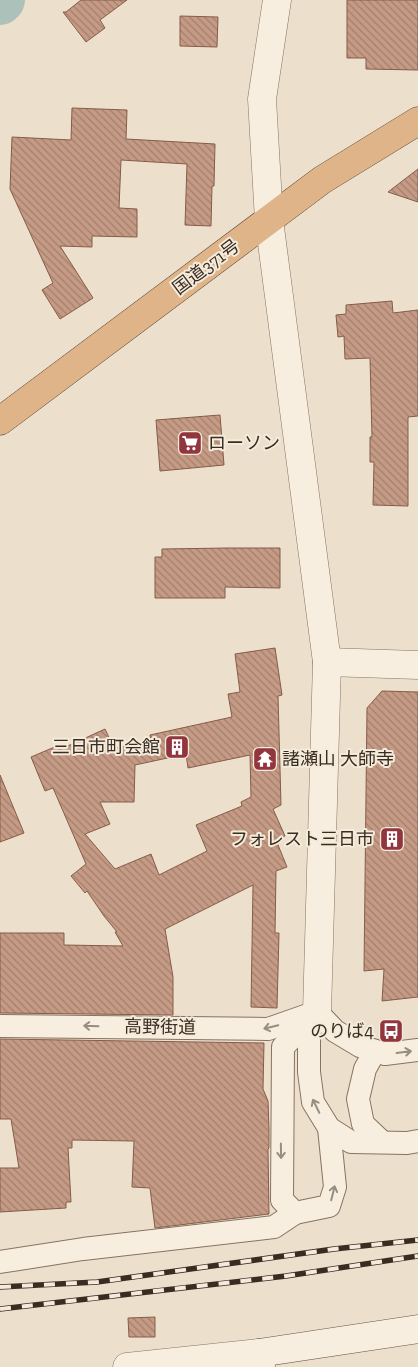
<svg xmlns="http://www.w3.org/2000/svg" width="418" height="1367" font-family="'Zilla Slab','Noto Sans JP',serif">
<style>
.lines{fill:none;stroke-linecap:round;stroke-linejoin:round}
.river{stroke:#acc1b9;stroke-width:46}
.building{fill:url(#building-back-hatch);stroke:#855c49;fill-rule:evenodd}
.minor-casing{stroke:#887261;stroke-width:24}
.tertiary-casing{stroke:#887261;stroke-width:29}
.secondary-casing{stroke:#6a5444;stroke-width:29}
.trunk-casing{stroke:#564135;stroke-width:29}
.minor{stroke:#f7eedf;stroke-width:22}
.tertiary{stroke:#f7eedf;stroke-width:28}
.secondary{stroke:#f7eedf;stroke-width:28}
.trunk{stroke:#deb488;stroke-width:28}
.rail-casing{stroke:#3a2c23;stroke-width:5.5}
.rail{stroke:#f4ebdb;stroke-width:4;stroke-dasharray:11;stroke-linecap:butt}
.oneway{stroke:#988d81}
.labels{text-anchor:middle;stroke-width:4;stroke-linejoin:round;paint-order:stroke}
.street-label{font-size:18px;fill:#3a2c23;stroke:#f4ebdb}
.poi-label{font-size:18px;fill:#3a2c23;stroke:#f4ebdb;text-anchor:end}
</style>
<defs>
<pattern id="building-back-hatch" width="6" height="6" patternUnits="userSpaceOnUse" patternTransform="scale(1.25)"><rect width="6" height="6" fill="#c69b86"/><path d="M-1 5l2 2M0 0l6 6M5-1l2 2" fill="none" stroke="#a27f6d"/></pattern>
</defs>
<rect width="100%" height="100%" fill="#ece0cc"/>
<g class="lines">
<polyline class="river" points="0,2 2,0"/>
</g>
<g class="building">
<polygon points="81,0 127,0 100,20 105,28 86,42 63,12 66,12"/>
<polygon points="347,0 418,0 418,70 366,69 366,58 347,58"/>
<polygon points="180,16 218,17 217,47 180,46"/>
<polygon points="72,108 127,110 126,139 215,144 214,186 212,186 211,226 185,225 187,164 121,160 119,208 137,209 137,237 92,236 92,247 60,246 93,298 60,319 42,290 53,283 10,189 12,137 71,140"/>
<polygon points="418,169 418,202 388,192"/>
<polygon points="392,301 393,313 418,310 418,416 408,417 408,506 373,505 374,462 370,462 370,437 372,437 370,358 345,359 344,336 338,337 336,315 346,314 346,305"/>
<polygon points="220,415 224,465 160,471 156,420"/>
<polygon points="227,548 280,548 280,588 225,587 225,598 155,598 155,557 162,557 162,549"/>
<path d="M275,648l7,47 -4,1 3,109 -8,4 12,27 -9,4 11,27 -11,4 -1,62h4l-2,75 -26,-1 2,-122 -88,44 8,48v38l-173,-2v-80h64v12l59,1 -8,-14h2l-13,-16 -17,-25 -2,2 -14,-17 15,-12 -33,-76 -8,3 -14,-34 26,-11 2,4 46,-21 9,19 37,-7 -1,-6 82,-18 -4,-23 12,-2 -5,-38zM186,754l2,14 62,-13 1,42 -10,5 1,4 -46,19 11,26 -48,24 -8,-21 -36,15 -30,-35 25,-10 -10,-22h34l1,-37z"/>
<polygon points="382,691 418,692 418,997 382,1001 384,969 364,971 367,708"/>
<polygon points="0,775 24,833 0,842"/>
<polygon points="0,1039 264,1043 263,1089 268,1101 269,1129 269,1148 268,1149 269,1214 155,1228 150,1188 132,1187 134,1141 72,1140 72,1148 68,1148 71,1202 66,1202 66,1208 0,1212 0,1168 19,1168 11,1119 0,1119"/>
<polygon points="155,1317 155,1337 129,1337 128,1318"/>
</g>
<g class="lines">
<defs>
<g id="minor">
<polyline points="317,1012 283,1047 282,1200 295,1213 329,1206 335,1187 329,1128"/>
<polyline points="317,1012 335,1031 360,1046 385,1054 418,1050"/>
<polyline points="317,1013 309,1033 309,1072 313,1102 329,1128 351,1142 407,1143 418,1141"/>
<polyline points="0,1026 268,1029 311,1014"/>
<polyline points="375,1051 365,1069 358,1099 363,1124 382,1142"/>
<polyline points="0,1262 83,1249 274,1227 295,1213"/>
</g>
<g id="tertiary">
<polyline points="277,0 262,99 269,220 327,662 317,1012"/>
<polyline points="327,662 418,665"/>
<polyline points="127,1367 259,1353"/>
</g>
<polyline id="secondary" points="261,1367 259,1353 418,1329"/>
<polyline id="trunk" points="0,421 322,180 418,121"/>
</defs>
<use href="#minor" class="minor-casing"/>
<use href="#tertiary" class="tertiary-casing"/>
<use href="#secondary" class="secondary-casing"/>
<use href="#trunk" class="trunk-casing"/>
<use href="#minor" class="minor"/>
<use href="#tertiary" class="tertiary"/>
<use href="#secondary" class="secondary"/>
<use href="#trunk" class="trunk"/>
<defs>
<g id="rail">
<polyline points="0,1287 97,1282 334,1249 418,1240"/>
<polyline points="0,1309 286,1276 418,1256"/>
</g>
</defs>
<use href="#rail" class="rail-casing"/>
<use href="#rail" class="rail"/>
</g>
<defs><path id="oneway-shaft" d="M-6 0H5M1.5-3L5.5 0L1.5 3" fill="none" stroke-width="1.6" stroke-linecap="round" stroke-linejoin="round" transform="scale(1.25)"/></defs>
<g class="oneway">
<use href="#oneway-shaft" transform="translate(91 1026) rotate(-178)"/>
<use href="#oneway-shaft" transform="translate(271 1027) rotate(166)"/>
<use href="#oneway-shaft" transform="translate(404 1052) rotate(-7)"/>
<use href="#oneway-shaft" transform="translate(316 1106) rotate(-116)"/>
<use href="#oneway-shaft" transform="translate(281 1151) rotate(89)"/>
<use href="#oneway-shaft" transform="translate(333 1193) rotate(-76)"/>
</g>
<defs>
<symbol id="supermarket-square" viewBox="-11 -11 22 22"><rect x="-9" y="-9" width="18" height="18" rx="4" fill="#91363f" stroke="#f4ebdb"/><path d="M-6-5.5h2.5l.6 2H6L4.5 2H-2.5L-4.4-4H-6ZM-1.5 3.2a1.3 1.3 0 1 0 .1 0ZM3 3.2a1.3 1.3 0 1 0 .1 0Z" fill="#fff"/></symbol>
<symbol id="building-square" viewBox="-11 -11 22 22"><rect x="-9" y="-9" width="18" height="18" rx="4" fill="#91363f" stroke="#f4ebdb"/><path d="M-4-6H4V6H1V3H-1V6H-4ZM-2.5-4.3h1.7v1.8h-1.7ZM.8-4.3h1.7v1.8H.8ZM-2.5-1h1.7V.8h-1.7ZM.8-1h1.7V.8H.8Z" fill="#fff"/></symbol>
<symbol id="temple-square" viewBox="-11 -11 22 22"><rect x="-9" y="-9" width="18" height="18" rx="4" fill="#91363f" stroke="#f4ebdb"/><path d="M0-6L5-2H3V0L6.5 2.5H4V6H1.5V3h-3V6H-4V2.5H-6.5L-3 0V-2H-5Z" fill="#fff"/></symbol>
<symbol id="bus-square" viewBox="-11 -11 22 22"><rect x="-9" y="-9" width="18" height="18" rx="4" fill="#91363f" stroke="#f4ebdb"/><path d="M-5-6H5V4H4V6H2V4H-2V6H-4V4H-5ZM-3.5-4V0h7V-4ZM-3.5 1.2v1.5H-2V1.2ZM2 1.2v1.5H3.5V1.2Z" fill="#fff"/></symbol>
</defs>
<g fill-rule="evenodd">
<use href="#supermarket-square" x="176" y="429" width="28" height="28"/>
<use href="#building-square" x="163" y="733" width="28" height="28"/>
<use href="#temple-square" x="251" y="745" width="28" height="28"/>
<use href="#building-square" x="378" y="825" width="28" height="28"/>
<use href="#bus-square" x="377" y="1017" width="28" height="28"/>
</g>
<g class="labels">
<g class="street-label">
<text transform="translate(206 267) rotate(-37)" y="6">国道371号</text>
<text transform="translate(160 1027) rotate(1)" y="6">高野街道</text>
</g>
<g class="poi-label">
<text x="208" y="449" text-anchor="start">ローソン</text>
<text x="160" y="753">三日市町会館</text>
<text x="282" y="765" text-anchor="start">諸瀬山 大師寺</text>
<text x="374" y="845">フォレスト三日市</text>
<text x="374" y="1037">のりば4</text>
</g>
</g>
</svg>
